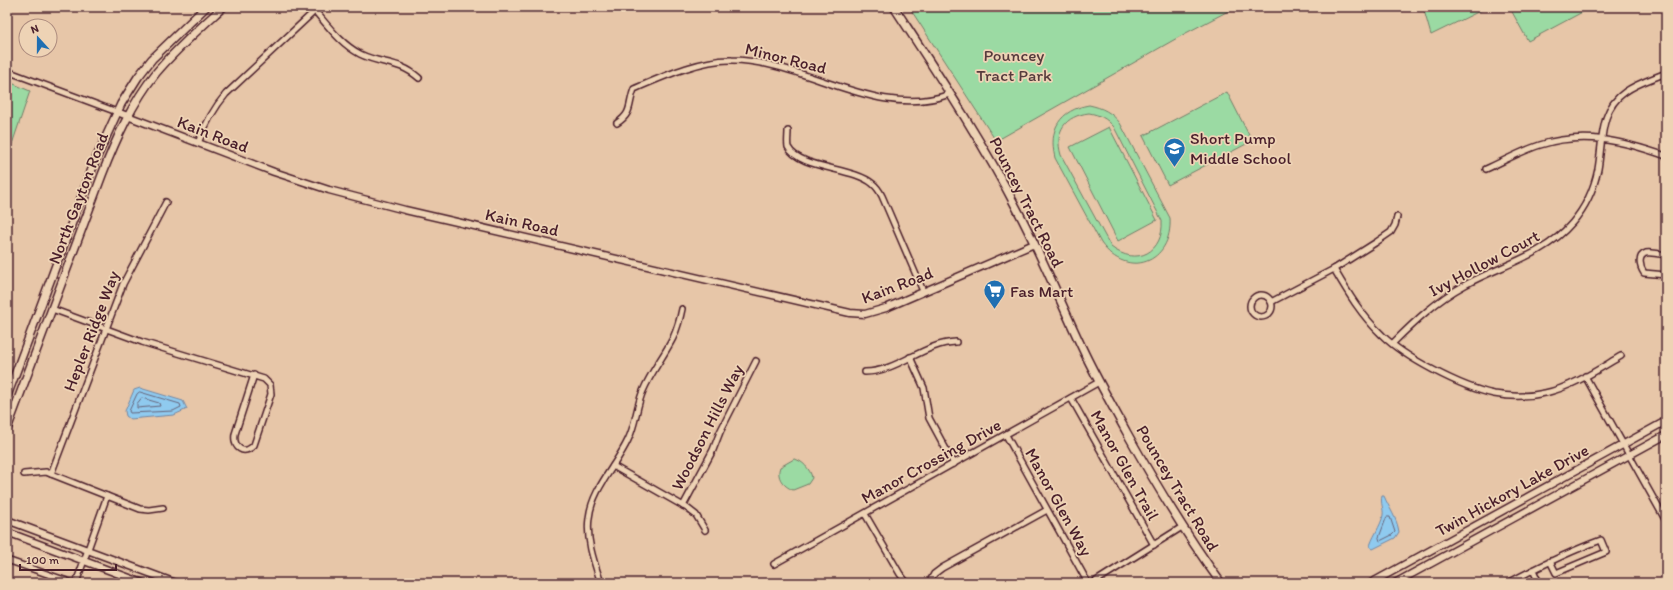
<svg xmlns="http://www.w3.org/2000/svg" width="1673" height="590" font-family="Itim,sans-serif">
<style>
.green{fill:#9bdaa3;stroke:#727c67;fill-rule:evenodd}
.water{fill:#8fcaef;stroke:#7386a1}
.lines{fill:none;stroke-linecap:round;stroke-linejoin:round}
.shore{stroke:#666379;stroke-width:1}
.minor-casing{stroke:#4a1f2b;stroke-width:8}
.tertiary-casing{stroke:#4a1f2b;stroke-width:9}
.secondary-casing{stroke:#4a1f2b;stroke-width:10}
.minor{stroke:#eed3b5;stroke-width:5}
.tertiary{stroke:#eed3b5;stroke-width:6}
.secondary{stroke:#eed3b5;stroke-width:7}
.labels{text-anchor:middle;stroke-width:3.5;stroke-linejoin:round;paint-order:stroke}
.park-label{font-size:17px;fill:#563b3d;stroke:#eed3b5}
.street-label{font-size:17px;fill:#4a1f2b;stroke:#eed3b5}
.poi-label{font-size:17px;fill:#4a1f2b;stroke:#eed3b5;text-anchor:start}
</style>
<rect width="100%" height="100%" fill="#e7c6a8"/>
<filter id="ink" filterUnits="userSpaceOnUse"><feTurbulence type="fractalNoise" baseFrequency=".025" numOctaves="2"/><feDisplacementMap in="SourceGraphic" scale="8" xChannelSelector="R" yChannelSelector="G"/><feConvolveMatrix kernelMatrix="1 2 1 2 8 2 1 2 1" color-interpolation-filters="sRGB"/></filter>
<g filter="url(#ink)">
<g class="green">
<polygon points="909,7 1236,7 1186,33 996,141"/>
<polygon points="1423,7 1488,7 1431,35"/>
<polygon points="1516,7 1589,7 1590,8 1528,41 1511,10"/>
<polygon points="7,81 30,91 7,159"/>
<polygon points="1227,92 1252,141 1168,185 1143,136"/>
<path d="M1089,105c14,3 22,7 31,18l50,95c3,45 -43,62 -69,25l-46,-85c-7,-29 5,-48 34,-53zM1089,113c11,2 17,5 25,14l48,94c2,31 -25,46 -51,26l-50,-92c-7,-24 4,-39 28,-42z"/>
<polygon points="1109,127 1157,220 1118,241 1070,147"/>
<path d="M794,459c8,1 17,11 18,19l-4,6 -15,6c-10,-4 -17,-13 -13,-23z"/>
</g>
<g class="water">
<polygon points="140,388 183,401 187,409 174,415 130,419 126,416 125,411 134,390"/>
<path d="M1382,496h2c5,12 13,22 15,36l-4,6 -22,11 -3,-2c0,-6 12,-23 13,-32 1,-6 -3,-12 -1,-19z"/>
</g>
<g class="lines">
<g class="shore">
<polygon points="140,392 180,404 181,407 173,411 130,413 129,411 137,394"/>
<polygon points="142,398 159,403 160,406 137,408 137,404"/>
<polygon points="1387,517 1390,517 1395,532 1392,535 1380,541 1379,538"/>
</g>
<defs>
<g id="minor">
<path d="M315,11c14,16 26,33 45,43 22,11 39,6 59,24"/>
<polyline points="7,71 117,112"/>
<path d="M617,123c16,-10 11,-19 17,-34 28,-12 67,-30 98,-29 72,0 145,61 218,34"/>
<path d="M788,131c0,5 -1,12 0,16 11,22 66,20 85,37 4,3 7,8 9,12l41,95"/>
<path d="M198,143c7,-18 15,-34 28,-49l93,-87"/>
<path d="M1486,169c18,-8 35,-18 54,-24 45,-14 83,-4 126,11"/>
<path d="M1666,255c-6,-1 -15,-3 -20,-2 -9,3 -6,14 -2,20l22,2"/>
<path d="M1334,269c14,24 27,46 48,66 23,23 79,52 112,59 17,3 34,3 51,-1 27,-6 52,-23 76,-37"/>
<circle cx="1261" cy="306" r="11"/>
<polyline points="1271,302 1334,269 1375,243 1391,232 1395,225 1397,217"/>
<path d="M52,309l90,33 122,37 6,6 1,9 -17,51c-10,11 -21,3 -19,-11l19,-59"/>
<path d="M1393,343c22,-22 44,-43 72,-58 36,-20 79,-29 107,-62 13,-15 22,-34 26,-54 5,-27 1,-59 27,-77 12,-9 27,-13 41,-19"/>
<polyline points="910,357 924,388 929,418 954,464"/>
<path d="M865,372c32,0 59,-29 91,-30"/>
<polyline points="1585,376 1666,521"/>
<polyline points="1071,398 1154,545"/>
<polyline points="1006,435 1088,583"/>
<polyline points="613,466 687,508 696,515 705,530"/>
<polyline points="24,474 46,472 140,509 149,510 163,508"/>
<polyline points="51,474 123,284 166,202"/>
<polyline points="683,506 713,450 720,432 756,361"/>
<polyline points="865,514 900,574 907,583"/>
<polyline points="7,560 73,583"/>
<polyline points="774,564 1099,382"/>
<polyline points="1533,570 1539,583"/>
<polyline points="76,583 107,496"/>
<path d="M601,583c-7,-21 -15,-43 -12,-65 3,-29 27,-52 39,-78 8,-16 8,-33 15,-49 8,-19 21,-35 30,-53 4,-9 7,-19 9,-29"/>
<polyline points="929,583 934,574 942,568 1047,510"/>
<polyline points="1093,583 1182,527"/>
<path d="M1508,583c30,-16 60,-31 93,-43l5,12 -50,21 -6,-12"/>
</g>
<g id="tertiary">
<polyline points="117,112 274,172 329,190 405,210 850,313 865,314 886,308 1034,244"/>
<polyline points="7,520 176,583"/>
<polyline points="7,532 143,583"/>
<polyline points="1371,583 1666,421"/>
<polyline points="1395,583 1666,435"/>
</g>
<g id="secondary">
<path d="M894,7c43,66 87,132 123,202 25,47 45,97 68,145 13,27 28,53 42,79 29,52 59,102 94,150"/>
<polyline points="7,396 95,161 121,104 138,77 152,59 206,7"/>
<path d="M7,429l95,-254c14,-36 30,-72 54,-102 20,-24 44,-45 67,-66"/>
</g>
</defs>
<use href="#minor" class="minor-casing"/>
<use href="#tertiary" class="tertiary-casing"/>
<use href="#secondary" class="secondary-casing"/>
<use href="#minor" class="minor"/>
<use href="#tertiary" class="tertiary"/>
<use href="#secondary" class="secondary"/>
</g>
</g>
<defs>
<symbol id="school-pin" viewBox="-11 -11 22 30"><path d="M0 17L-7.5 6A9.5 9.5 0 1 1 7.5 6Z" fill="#1f6fb2" stroke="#eed3b5"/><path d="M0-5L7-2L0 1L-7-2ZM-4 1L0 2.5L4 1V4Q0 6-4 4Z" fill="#fff"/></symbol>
<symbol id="supermarket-pin" viewBox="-11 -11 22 30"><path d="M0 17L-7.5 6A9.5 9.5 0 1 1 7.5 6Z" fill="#1f6fb2" stroke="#eed3b5"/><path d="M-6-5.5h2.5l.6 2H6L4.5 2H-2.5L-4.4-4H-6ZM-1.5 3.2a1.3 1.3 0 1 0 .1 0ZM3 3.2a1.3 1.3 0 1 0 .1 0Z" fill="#fff"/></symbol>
</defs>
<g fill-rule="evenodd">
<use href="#school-pin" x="1162" y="136" width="25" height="34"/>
<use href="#supermarket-pin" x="982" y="278" width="25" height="34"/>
</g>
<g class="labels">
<g class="park-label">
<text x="1014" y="61">Pouncey<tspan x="1014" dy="20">Tract Park</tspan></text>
</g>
<g class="street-label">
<text transform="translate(786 58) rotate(14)" y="6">Minor Road</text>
<text transform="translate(213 134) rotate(21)" y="6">Kain Road</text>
<text transform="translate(78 198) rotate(-69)" y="6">North Gayton Road</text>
<text transform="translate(1027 202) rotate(63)" y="6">Pouncey Tract Road</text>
<text transform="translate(522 222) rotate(13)" y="6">Kain Road</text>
<text transform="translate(1484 263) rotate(-28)" y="6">Ivy Hollow Court</text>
<text transform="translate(897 285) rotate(-21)" y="6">Kain Road</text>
<text transform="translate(91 331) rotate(-69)" y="6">Hepler Ridge Way</text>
<text transform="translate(707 427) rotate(-63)" y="6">Woodson Hills Way</text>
<text transform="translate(931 461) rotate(-29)" y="6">Manor Crossing Drive</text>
<text transform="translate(1125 465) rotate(61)" y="6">Manor Glen Trail</text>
<text transform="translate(1178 488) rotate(59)" y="6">Pouncey Tract Road</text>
<text transform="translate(1512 490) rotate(-29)" y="6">Twin Hickory Lake Drive</text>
<text transform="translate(1059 502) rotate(61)" y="6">Manor Glen Way</text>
</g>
<g class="poi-label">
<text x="1190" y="144">Short Pump<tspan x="1190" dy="20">Middle School</tspan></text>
<text x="1010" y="297">Fas Mart</text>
</g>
</g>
<rect width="1673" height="590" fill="none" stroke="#eed3b5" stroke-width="24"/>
<rect x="12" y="12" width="1649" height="566" fill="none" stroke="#4a1f2b" stroke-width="1.5" filter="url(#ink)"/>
<g transform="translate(38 38) rotate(339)"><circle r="19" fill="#eed3b5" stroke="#ac8b7e"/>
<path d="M0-3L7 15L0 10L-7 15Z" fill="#1f6fb2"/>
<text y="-6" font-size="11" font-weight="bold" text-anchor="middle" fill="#4a1f2b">N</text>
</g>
<path d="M20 564v6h96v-6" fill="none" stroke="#4a1f2b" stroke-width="2"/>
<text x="26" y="564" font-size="12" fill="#4a1f2b" stroke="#eed3b5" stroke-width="3" paint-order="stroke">100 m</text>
</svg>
